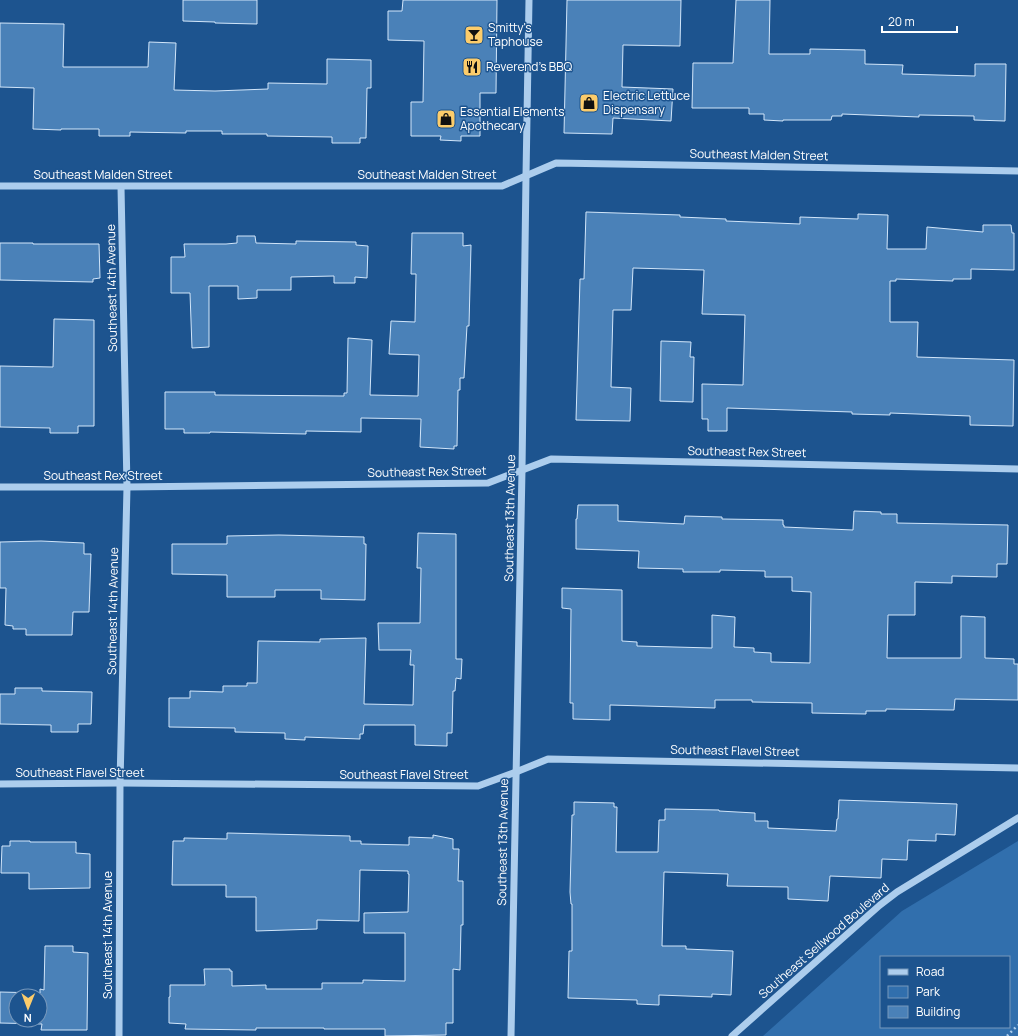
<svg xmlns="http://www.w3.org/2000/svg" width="1018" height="1036" font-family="Manrope,sans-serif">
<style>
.green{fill:#316fad;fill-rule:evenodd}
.building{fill:#4a81b8;stroke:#d2e6fa;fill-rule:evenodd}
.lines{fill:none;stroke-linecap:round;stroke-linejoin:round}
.path{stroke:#accded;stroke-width:2.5;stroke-dasharray:2 3;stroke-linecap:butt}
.minor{stroke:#accded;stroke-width:7}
.labels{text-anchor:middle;stroke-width:3;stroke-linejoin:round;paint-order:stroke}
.poi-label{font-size:12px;fill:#fff;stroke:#1d548f;text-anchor:start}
.street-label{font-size:12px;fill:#fff;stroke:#1d548f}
</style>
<rect width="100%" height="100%" fill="#1d548f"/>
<path class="green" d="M1018,841v195h-255l139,-125zM881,957h128v70h-128z"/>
<g class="building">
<polygon points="183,0 257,0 257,24 215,23 215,22 183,21"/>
<polygon points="403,0 497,0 496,93 480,93 480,136 461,136 461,141 440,140 441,136 411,136 411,102 423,102 424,41 388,40 388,11 402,11"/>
<polygon points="567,0 681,0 680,46 623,45 622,87 673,89 671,121 613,118 612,134 564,133"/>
<polygon points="736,0 770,0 769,54 810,54 810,49 865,50 865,64 903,65 902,74 975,76 975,64 1006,64 1005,121 974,120 974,116 919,115 919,117 842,114 842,116 832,116 831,120 783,120 783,121 764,120 764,114 749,114 749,108 692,108 693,63 733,63"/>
<polygon points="0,23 64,24 63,67 148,67 149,42 176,43 174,90 215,91 268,89 268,83 327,84 327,59 371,60 371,88 367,88 366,138 360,138 360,143 332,143 332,137 267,136 267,134 222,134 222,131 186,131 186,133 130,132 130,136 99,136 99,129 61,129 61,130 33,129 34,88 0,87"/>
<polygon points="586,212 680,215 680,217 726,219 726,221 800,224 800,217 858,219 858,214 888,215 887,249 926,249 927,227 983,232 983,225 1011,225 1012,233 1014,233 1014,270 971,269 971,279 953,279 953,281 896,279 896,281 890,281 890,322 918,322 917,357 1014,360 1013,426 970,425 970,416 890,413 890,415 852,414 852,412 727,408 727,431 708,431 708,419 702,419 702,384 743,385 745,315 702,314 704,270 633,268 631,310 613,310 611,387 631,388 630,421 576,420 580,279 584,279"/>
<polygon points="412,233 463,233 463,246 471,245 469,326 467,326 464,378 460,378 460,390 458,390 457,446 454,446 454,449 420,447 421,419 361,418 361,432 306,431 306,434 210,432 210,433 184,433 184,429 165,429 165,392 215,392 215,395 344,396 344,393 347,393 348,338 372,340 370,395 418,396 419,355 389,354 391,321 415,322 416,274 411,274"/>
<polygon points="237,236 255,236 256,243 296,244 296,241 356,242 356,245 368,246 367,278 355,277 355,283 334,283 334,276 291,277 291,290 257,290 257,298 238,299 238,286 209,286 209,347 192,348 190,293 171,293 171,257 185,257 184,244 226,244 237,243"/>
<polygon points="0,243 33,243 33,244 99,244 100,278 93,279 93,282 0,280"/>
<polygon points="54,319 94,320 94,426 78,426 78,433 50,433 50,428 0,427 0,366 53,367"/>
<polygon points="661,341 691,342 690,357 694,357 693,402 660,401"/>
<polygon points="578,505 618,505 618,521 684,524 685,516 722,517 722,519 783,520 783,525 784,525 784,527 853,530 854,511 881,512 881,514 897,514 897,523 1008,525 1007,564 997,564 997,577 952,576 952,583 915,582 915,615 888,615 887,658 961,658 961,616 985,617 985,658 1014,659 1014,664 1018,664 1018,700 955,699 954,710 886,709 886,711 866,711 866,714 812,713 812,703 752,702 752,700 715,700 715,708 610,705 610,720 573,719 573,703 570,703 571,609 562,608 562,588 622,590 622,641 637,642 637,646 712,648 712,615 735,617 734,647 754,648 754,652 771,653 771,662 810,663 811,592 792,591 792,577 765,577 765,571 720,570 720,572 683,572 683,569 638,568 639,551 576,549 576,519 577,519"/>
<polygon points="418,533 456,534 456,659 462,659 461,679 456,678 455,691 453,691 452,733 447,733 447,746 415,745 415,725 364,725 363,734 360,734 360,739 305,737 305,740 285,739 285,733 235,732 235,728 169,727 169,698 190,698 190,691 223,692 223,686 247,686 247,683 257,683 258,641 320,642 320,639 366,638 364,704 413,705 414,665 410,665 411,650 379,650 378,623 420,623 421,568 417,568"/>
<polygon points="279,535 364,537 364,544 366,544 365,600 321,599 321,590 275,590 275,597 227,597 227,575 172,574 172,544 227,544 227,536"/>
<polygon points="41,541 84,543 84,554 91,554 89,612 73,612 72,635 26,635 26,629 13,629 13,626 5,625 6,588 0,588 0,542"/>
<polygon points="15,688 42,688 42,691 92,692 91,724 78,724 78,732 51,732 51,725 0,724 0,694 15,694"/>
<polygon points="839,800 957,804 955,835 936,834 936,841 908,840 907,860 882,859 881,878 830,876 828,901 788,899 788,887 727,886 728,874 664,872 662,946 686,946 686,949 733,951 731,995 712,994 712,997 659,995 659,1005 637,1004 637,1000 568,998 569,951 572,951 572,904 571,904 570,892 572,815 574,815 574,802 614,803 614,807 617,807 616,852 658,852 659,820 665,820 665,809 719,810 719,811 755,813 755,821 768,821 768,828 836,831 837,819 838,819"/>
<polygon points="227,833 350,836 350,841 361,841 361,844 409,845 409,837 433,838 433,835 453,839 453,849 459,849 458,881 463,881 463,925 461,925 460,970 453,969 453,1023 446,1023 446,1035 385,1036 385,1029 324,1029 324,1028 256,1028 256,1030 185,1029 186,1024 169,1023 169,997 170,997 170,985 205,985 204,969 230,969 230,971 232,971 232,986 266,985 266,989 322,989 322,983 363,983 363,980 405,981 405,933 364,933 364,913 408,912 409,874 408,874 408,871 360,870 359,921 317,920 317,929 256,931 256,897 226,897 226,885 172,885 173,841 184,841 184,838 227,839"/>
<polygon points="10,841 30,841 30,842 76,842 76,853 90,854 90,888 29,889 29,873 1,873 2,846 10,846"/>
<path d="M45,946h28v6l15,1 -1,77h-46l1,-6 -42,-1v-31l40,1v-4l4,1zM16,996h24v24h-24z"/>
</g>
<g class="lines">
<polyline class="path" points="1007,1036 1018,1025"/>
<g class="minor">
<polyline points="0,186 502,186 556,163 1018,171"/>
<polyline points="0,487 127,487 488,483 551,459 1018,469"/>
<polyline points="0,784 120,783 478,786 516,772 548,759 1018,768"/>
<polyline points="119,1036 120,783 127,487 121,187"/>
<polyline points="511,1036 522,470 526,176 529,0"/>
<polyline points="732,1036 880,905 897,892 1018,818"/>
</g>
</g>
<defs>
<symbol id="bar-square" viewBox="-11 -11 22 22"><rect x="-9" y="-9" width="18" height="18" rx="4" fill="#fccc6b" stroke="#1d548f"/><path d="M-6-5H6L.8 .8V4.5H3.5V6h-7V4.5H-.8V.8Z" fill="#111"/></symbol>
<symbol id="restaurant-square" viewBox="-11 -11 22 22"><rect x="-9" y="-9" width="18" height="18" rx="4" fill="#fccc6b" stroke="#1d548f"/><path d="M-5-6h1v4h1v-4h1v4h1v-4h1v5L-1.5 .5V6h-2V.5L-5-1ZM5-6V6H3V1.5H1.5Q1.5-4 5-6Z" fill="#111"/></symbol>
<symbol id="shop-square" viewBox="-11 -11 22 22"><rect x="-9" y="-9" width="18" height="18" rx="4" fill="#fccc6b" stroke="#1d548f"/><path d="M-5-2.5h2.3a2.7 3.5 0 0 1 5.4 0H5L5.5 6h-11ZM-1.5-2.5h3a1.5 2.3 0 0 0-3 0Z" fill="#111"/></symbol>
</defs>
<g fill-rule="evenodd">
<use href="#bar-square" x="463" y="24" width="22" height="22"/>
<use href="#restaurant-square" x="461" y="56" width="22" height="22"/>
<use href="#shop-square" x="578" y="92" width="22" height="22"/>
<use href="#shop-square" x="435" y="108" width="22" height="22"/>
</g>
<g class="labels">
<g class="poi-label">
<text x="488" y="32">Smitty's<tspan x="488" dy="14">Taphouse</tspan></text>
<text x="486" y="71">Reverend's BBQ</text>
<text x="603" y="100">Electric Lettuce<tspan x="603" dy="14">Dispensary</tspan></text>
<text x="460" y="116">Essential Elements<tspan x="460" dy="14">Apothecary</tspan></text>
</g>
<g class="street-label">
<text transform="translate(759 155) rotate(1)" y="4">Southeast Malden Street</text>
<text x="103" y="179">Southeast Malden Street</text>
<text x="427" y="179">Southeast Malden Street</text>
<text transform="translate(112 288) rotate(-91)" y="4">Southeast 14th Avenue</text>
<text transform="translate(747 452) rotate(1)" y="4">Southeast Rex Street</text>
<text transform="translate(427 472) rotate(-1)" y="4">Southeast Rex Street</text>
<text x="103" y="480">Southeast Rex Street</text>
<text transform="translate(510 518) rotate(-89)" y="4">Southeast 13th Avenue</text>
<text transform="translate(113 611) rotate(-89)" y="4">Southeast 14th Avenue</text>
<text transform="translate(735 751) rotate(1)" y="4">Southeast Flavel Street</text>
<text x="80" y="777">Southeast Flavel Street</text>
<text x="404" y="779">Southeast Flavel Street</text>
<text transform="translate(503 842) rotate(-89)" y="4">Southeast 13th Avenue</text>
<text transform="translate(108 935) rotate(-90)" y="4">Southeast 14th Avenue</text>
<text transform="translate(824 941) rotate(-41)" y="4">Southeast Sellwood Boulevard</text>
</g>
</g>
<rect x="880" y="956" width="130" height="72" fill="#1d548f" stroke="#7798bc"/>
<rect x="888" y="969" width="20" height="6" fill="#accded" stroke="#7798bc"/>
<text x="916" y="976" font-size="12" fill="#ffffff">Road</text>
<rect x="888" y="986" width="20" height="12" fill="#316fad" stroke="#7798bc"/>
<text x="916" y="996" font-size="12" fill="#ffffff">Park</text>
<rect x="888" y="1006" width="20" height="12" fill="#4a81b8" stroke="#7798bc"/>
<text x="916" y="1016" font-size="12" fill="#ffffff">Building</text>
<g transform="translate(28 1008) rotate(181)"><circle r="19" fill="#1d548f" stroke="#7798bc"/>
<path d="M0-3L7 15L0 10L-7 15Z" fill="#fccc6b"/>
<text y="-6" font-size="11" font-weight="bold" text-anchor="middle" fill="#ffffff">N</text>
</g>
<path d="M882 26v6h75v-6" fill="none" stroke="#ffffff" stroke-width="2"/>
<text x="888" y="26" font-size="12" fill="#ffffff" stroke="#1d548f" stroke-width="3" paint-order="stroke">20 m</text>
</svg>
